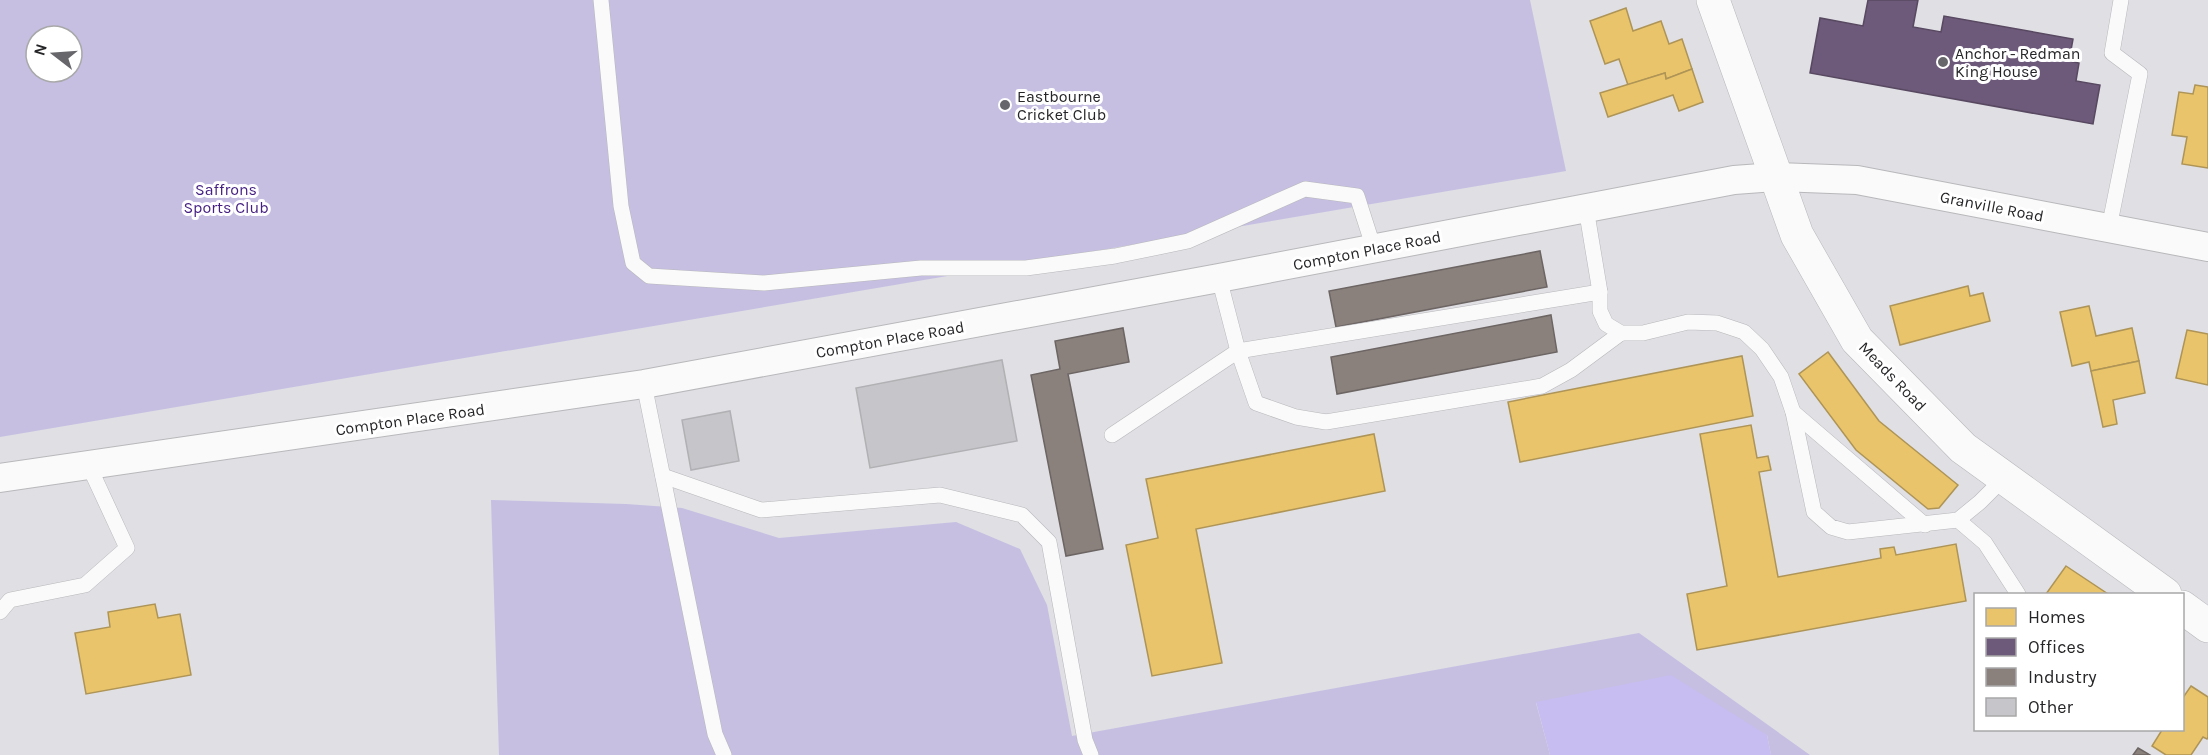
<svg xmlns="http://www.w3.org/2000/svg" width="2208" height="755" font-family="Karla,sans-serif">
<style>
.green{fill:#c6bfe2;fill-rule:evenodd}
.forest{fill:#c8bdf0}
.homes{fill:#e9c46a;stroke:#ae9456;stroke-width:1.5}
.offices{fill:#6d597a;stroke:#584961;stroke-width:1.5}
.industry{fill:#8a817c;stroke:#6c6563;stroke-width:1.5}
.building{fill:#c6c6ca;stroke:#b1b1b4;stroke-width:1.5}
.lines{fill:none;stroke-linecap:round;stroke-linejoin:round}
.service-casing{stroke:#b8b8bb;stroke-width:16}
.minor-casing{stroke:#b8b8bb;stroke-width:30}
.tertiary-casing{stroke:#b8b8bb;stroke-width:34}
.service{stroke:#fafafb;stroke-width:15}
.minor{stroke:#fafafb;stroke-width:28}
.tertiary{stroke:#fafafb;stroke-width:33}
.poi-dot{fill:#67666a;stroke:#fff;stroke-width:2}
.labels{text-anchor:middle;stroke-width:6;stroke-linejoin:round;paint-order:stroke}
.poi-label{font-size:16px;fill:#262528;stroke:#fff;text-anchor:start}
.park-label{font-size:16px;fill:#441e82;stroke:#fff}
.street-label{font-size:16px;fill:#262528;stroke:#fff}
</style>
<rect width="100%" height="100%" fill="#dfdfe4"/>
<g class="green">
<path d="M0,0h1530l36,171 -1566,266zM36,36h36v36h-36z"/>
<polygon points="491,500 626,504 682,508 779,538 956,522 1020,549 1047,605 1072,736 1639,633 1810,755 1771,755 1767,735 1536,703 1550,755 499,755"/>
</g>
<polygon class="forest" points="1671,675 1767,735 1771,755 1550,755 1536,702"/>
<g class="homes">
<polygon points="1626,8 1633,31 1661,21 1669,44 1682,39 1692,69 1666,79 1665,73 1628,85 1619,59 1605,64 1590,21"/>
<polygon points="1692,69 1703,102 1679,111 1673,95 1608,117 1600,93 1665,73 1666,79"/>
<polygon points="2195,85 2208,87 2208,168 2182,164 2187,137 2172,135 2179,92 2193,94"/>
<polygon points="1968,286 1970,296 1983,293 1990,321 1900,345 1890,306"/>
<polygon points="2089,306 2096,336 2132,328 2139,361 2091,371 2089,362 2072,366 2060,312"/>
<polygon points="2187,330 2208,334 2208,385 2176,378"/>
<polygon points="1828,352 1879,421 1958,485 1939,508 1928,509 1856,450 1799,374"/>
<polygon points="1742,356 1753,416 1520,462 1508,402"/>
<polygon points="2139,361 2145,393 2113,400 2117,424 2103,427 2091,371"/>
<polygon points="1751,425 1757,458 1768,456 1771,470 1759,472 1778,577 1881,558 1880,549 1894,547 1896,555 1956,544 1966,601 1697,650 1687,594 1727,586 1700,434"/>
<polygon points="1374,434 1385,491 1196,529 1222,663 1152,676 1126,545 1158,538 1146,479"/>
<polygon points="2066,566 2108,594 2046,594"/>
<polygon points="155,604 158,618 180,614 191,675 86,694 75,633 110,627 108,612"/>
<polygon points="2191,686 2208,697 2208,737 2207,739 2203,737 2191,755 2166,755 2152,746 2162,730 2182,730 2182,699"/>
</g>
<polygon class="offices" points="1868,0 1918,0 1913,27 1941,32 1944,16 2073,39 2069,61 2079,63 2076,81 2100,85 2093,124 1810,73 1820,18 1863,26"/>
<g class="industry">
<polygon points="1540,251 1547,287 1336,327 1329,291"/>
<polygon points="1551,315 1557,352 1337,394 1331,357"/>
<polygon points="1123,328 1129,362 1068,374 1103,549 1066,556 1031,375 1060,369 1055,341"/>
<polygon points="2138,748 2150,755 2133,755"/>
</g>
<g class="building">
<polygon points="1002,360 1017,441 870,468 856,388"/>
<polygon points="730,411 739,461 691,470 682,420"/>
</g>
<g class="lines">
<defs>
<g id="service">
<polyline points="601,0 621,206 633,263 649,276 764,283 921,268 1026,268 1115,256 1188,241 1305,189 1357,196 1374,249"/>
<polyline points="1586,208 1600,292 1600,311 1606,324 1621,333 1643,333 1688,322 1717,323 1744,332 1762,349 1781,377 1793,412 1814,512 1831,527 1848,532 1958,520 1980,502 2004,478"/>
<polyline points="2109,228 2140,74 2112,53 2121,0"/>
<polyline points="1219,278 1238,351 1600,292"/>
<polyline points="644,384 715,734 724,755"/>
<polyline points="1793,412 1925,525"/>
<polyline points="1112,435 1238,351 1256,403 1296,417 1326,422 1542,386 1571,370 1621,333"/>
<polyline points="663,476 761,510 940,495 1022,515 1049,542 1085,740 1091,755"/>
<polyline points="1958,520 1985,543 2018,594"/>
<polyline points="0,612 10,600 85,585 127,548 89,466"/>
</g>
<polyline id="minor" points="0,478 644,384 1219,278 1734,180 1775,177 1857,180 2208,247"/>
<g id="tertiary">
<polyline points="1713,0 1797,235 1857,340 1963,448 2165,594"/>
<polyline points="2182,607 2208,626"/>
</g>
</defs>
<use href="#service" class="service-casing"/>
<use href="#minor" class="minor-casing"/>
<use href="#tertiary" class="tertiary-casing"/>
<use href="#service" class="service"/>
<use href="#minor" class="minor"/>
<use href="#tertiary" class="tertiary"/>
</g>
<g class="poi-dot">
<circle cx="1943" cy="62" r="6"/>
<circle cx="1005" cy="105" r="6"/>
</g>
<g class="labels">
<g class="poi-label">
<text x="1955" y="59">Anchor - Redman<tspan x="1955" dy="18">King House</tspan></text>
<text x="1017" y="102">Eastbourne<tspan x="1017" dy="18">Cricket Club</tspan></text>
</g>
<g class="park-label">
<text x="226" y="195">Saffrons<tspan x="226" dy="18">Sports Club</tspan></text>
</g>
<g class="street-label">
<text transform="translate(1992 206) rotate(11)" y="6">Granville Road</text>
<text transform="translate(1367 250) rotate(-11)" y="6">Compton Place Road</text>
<text transform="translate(890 339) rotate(-10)" y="6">Compton Place Road</text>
<text transform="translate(1893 376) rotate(46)" y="6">Meads Road</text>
<text transform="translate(410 419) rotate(-8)" y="6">Compton Place Road</text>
</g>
</g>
<rect x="1974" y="593" width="210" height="138" fill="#ffffff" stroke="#a8a8a9" stroke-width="1.5"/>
<rect x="1986" y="608" width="30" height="18" fill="#e9c46a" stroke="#a8a8a9" stroke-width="1.5"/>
<text x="2028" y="623" font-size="18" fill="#262528">Homes</text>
<rect x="1986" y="638" width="30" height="18" fill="#6d597a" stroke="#a8a8a9" stroke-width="1.5"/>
<text x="2028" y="653" font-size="18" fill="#262528">Offices</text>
<rect x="1986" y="668" width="30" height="18" fill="#8a817c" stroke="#a8a8a9" stroke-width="1.5"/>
<text x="2028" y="683" font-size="18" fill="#262528">Industry</text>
<rect x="1986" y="698" width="30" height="18" fill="#c6c6ca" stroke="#a8a8a9" stroke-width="1.5"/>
<text x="2028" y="713" font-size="18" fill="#262528">Other</text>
<g transform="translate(54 54) rotate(287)"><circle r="28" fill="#ffffff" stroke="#a8a8a9" stroke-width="1.5"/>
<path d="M0-4.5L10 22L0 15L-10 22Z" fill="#67666a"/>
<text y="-9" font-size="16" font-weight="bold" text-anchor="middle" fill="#262528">N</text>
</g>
</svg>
